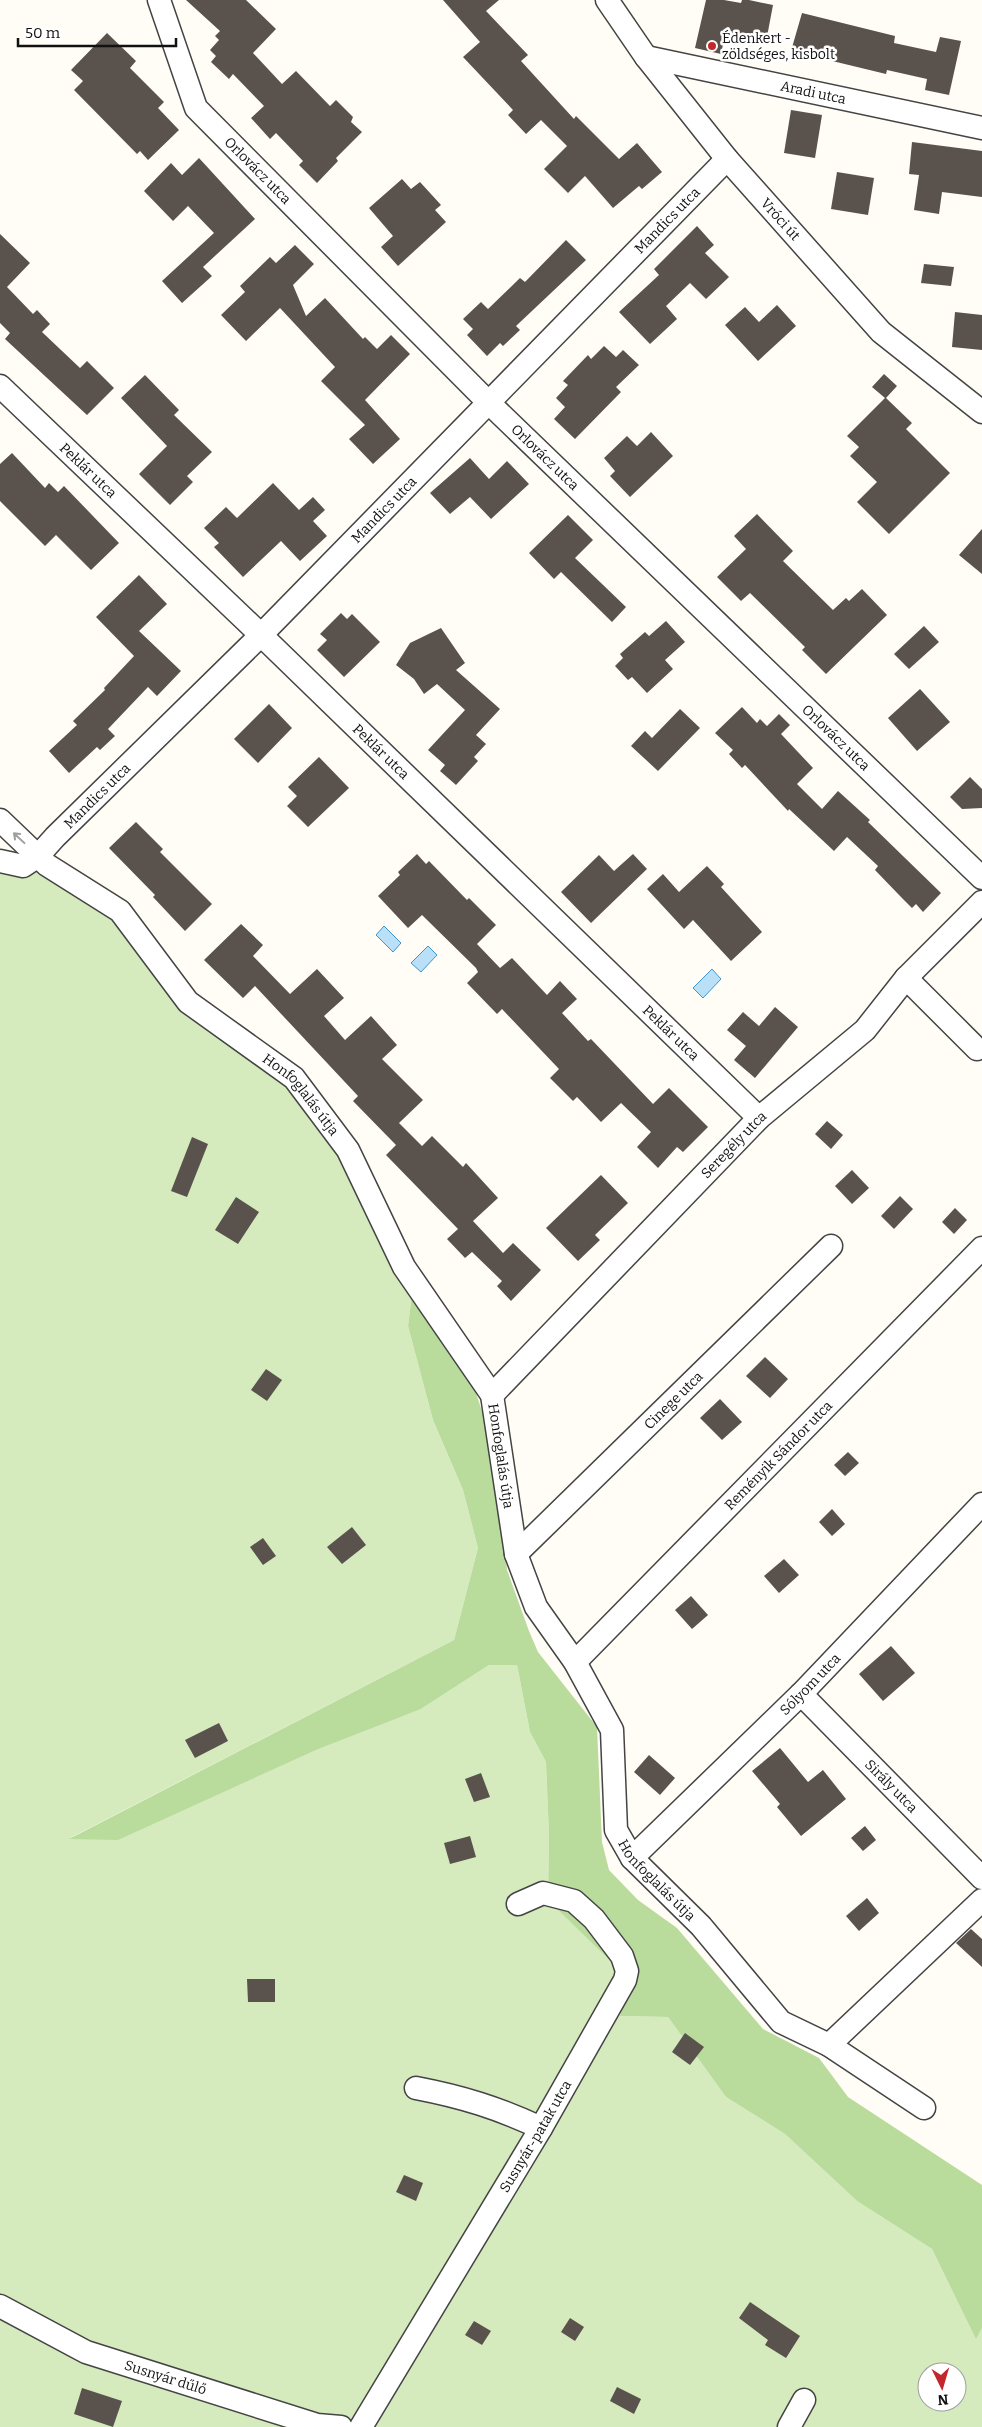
<svg xmlns="http://www.w3.org/2000/svg" width="982" height="2427" font-family="Bitter,serif">
<style>
.green{fill:#d5ebbd;fill-rule:evenodd}
.forest{fill:#b9dc9c}
.water{fill:#b9e0f7;stroke:#3f96cf}
.building{fill:#5a524d}
.lines{fill:none;stroke-linecap:round;stroke-linejoin:round}
.minor-casing{stroke:#444;stroke-width:25}
.minor{stroke:#fff;stroke-width:22}
.oneway{stroke:#a0a0a0}
.poi-dot{fill:#c4262e;stroke:#fff;stroke-width:2}
.labels{text-anchor:middle;stroke-width:5;stroke-linejoin:round;paint-order:stroke}
.poi-label{font-size:14px;fill:#111;stroke:#fff;text-anchor:start}
.street-label{font-size:14px;fill:#111;stroke:#fff}
</style>
<rect width="100%" height="100%" fill="#fffdf5"/>
<path class="green" d="M38,856l82,55 68,91 106,76 54,72 64,144 -4,32 25,94 30,70 15,58 -24,92 -384,198 351,-129 68,-44h28l13,67 16,30 3,74 -1,64 82,78 -10,38 48,1 58,80 59,37 72,67 75,48 44,89 6,-10v99h-982v-1566zM927,2372h30v30h-30z"/>
<polygon class="forest" points="412,1294 475,1390 499,1463 507,1570 529,1631 538,1652 597,1727 602,1842 609,1870 638,1900 677,1928 763,2029 819,2058 848,2097 982,2185 982,2328 976,2339 932,2249 857,2201 785,2134 726,2097 668,2017 620,2016 629,1979 548,1900 549,1836 546,1762 530,1732 517,1665 489,1665 421,1709 318,1749 118,1840 69,1839 454,1640 478,1548 463,1490 433,1420 408,1326"/>
<g class="water">
<polygon points="384,926 401,943 393,952 376,935"/>
<polygon points="428,946 437,955 421,972 411,963"/>
<polygon points="712,969 721,979 703,998 693,988"/>
</g>
<g class="building">
<polygon points="186,0 246,0 276,29 253,53 282,84 296,71 330,106 336,100 353,117 351,122 362,132 336,158 338,161 317,183 299,165 303,161 276,133 270,139 251,118 264,106 233,74 229,79 211,62 216,56 210,50 219,40 215,36 220,31"/>
<polygon points="443,0 499,0 486,11 528,55 521,61 574,119 576,116 619,159 637,143 662,172 642,189 639,186 613,208 585,176 568,193 544,169 567,146 541,120 526,134 508,115 513,110 463,57 480,42"/>
<polygon points="706,0 724,0 741,3 742,0 749,0 773,5 766,42 725,35 721,54 695,48"/>
<polygon points="802,13 895,36 894,43 936,52 940,37 961,41 949,95 925,90 927,79 887,70 886,74 791,51"/>
<polygon points="107,33 136,61 130,68 164,102 158,108 179,130 148,160 140,151 137,154 74,90 83,81 71,70"/>
<polygon points="791,110 822,115 815,158 784,153"/>
<polygon points="912,142 982,151 982,197 942,192 939,214 914,210 919,175 909,174"/>
<polygon points="199,158 255,219 203,267 212,276 182,303 162,281 214,233 188,206 173,221 144,191 171,163 182,175"/>
<polygon points="837,172 874,178 868,215 831,209"/>
<polygon points="402,179 411,189 420,182 441,205 435,210 446,222 398,266 381,247 393,236 369,208"/>
<polygon points="697,226 714,245 705,253 729,277 706,299 690,283 666,306 677,319 650,344 619,312 659,275 654,269"/>
<polygon points="0,234 30,263 7,287 33,314 37,310 50,324 42,332 80,368 87,361 114,388 87,415 5,339 10,333 0,323"/>
<polygon points="566,240 586,260 516,326 520,330 503,346 500,343 487,356 467,335 473,329 463,319 481,302 488,309 520,278 525,282"/>
<polygon points="295,245 314,264 293,285 306,316 325,298 363,339 365,337 377,349 391,335 410,354 365,400 400,439 373,464 349,439 365,425 321,381 335,367 280,308 246,341 221,315 245,292 240,286 270,257 276,263"/>
<polygon points="924,264 954,267 951,286 921,283"/>
<polygon points="777,305 796,326 758,361 725,325 745,307 759,322"/>
<polygon points="955,312 982,315 982,350 952,347"/>
<polygon points="604,346 616,357 623,350 639,365 616,387 621,392 575,439 554,419 565,407 556,398 568,385 563,381 588,355 591,359"/>
<polygon points="884,374 897,386 886,398 912,423 906,429 950,473 889,534 857,502 877,482 850,456 859,447 847,436 885,398 872,387"/>
<polygon points="145,375 179,410 174,415 212,452 187,476 193,482 170,505 139,474 167,446 121,398"/>
<polygon points="651,432 673,456 630,497 610,476 615,471 604,458 627,436 637,446"/>
<polygon points="12,453 45,488 49,483 58,492 64,486 119,543 91,570 56,535 45,546 0,501 0,464"/>
<polygon points="470,458 489,479 507,461 529,484 491,519 470,497 450,514 430,493"/>
<polygon points="273,483 299,510 313,497 325,510 313,521 327,536 300,561 281,541 243,577 214,547 219,543 204,528 226,507 237,518"/>
<polygon points="757,514 793,551 783,561 833,610 846,598 849,601 862,589 887,615 826,674 802,650 805,647 750,593 741,601 717,577 746,549 734,536"/>
<polygon points="568,515 593,540 575,558 626,607 612,622 561,572 554,579 529,553"/>
<polygon points="982,529 982,574 959,555"/>
<polygon points="139,575 167,604 139,631 181,671 157,696 148,687 108,729 115,736 100,750 97,747 69,773 49,751 77,725 73,721 105,690 104,688 134,656 96,617"/>
<polygon points="341,613 347,619 352,614 380,642 344,677 317,650 327,640 320,634"/>
<polygon points="666,621 685,642 665,660 673,669 647,693 632,677 628,680 615,666 623,658 620,654 645,632 649,636"/>
<polygon points="924,626 939,642 909,669 894,654"/>
<polygon points="441,628 465,663 456,670 500,709 476,735 486,744 474,757 478,761 456,785 440,771 445,765 428,750 465,710 437,684 424,694 414,679 396,665 410,643"/>
<polygon points="920,689 950,722 917,751 888,718"/>
<polygon points="269,704 292,728 258,763 234,739"/>
<polygon points="742,707 757,723 760,719 767,726 779,714 790,725 781,734 813,768 797,784 822,809 838,791 870,820 868,822 941,893 923,912 916,904 912,908 901,897 875,870 878,866 847,837 834,851 789,809 788,811 745,765 742,768 729,754 733,750 715,733"/>
<polygon points="680,709 700,728 658,771 631,746 645,731 652,738"/>
<polygon points="319,757 349,788 308,827 287,806 297,796 288,787"/>
<polygon points="970,777 982,789 982,808 962,809 950,797"/>
<polygon points="136,822 163,849 160,852 212,904 185,931 153,897 155,895 109,848"/>
<polygon points="417,854 426,864 429,861 467,900 469,898 496,925 477,944 500,968 512,958 547,995 560,981 577,999 562,1013 588,1041 591,1039 653,1104 669,1088 708,1127 683,1152 677,1147 658,1168 637,1147 651,1132 621,1103 601,1122 577,1097 573,1101 550,1078 559,1069 502,1009 497,1014 467,983 478,972 476,968 422,915 408,928 378,896 400,875 398,872"/>
<polygon points="633,854 647,869 591,923 561,892 599,855 614,871"/>
<polygon points="707,866 724,884 721,887 762,932 731,961 693,920 684,929 647,889 663,874 679,892"/>
<polygon points="241,924 263,945 253,956 290,994 317,969 344,998 324,1016 345,1040 371,1016 397,1045 382,1059 423,1100 399,1123 422,1146 432,1136 463,1167 466,1163 498,1198 473,1221 503,1253 513,1243 541,1270 511,1301 497,1286 502,1281 472,1252 465,1258 447,1239 458,1229 386,1155 396,1145 353,1101 358,1096 255,986 243,998 204,960"/>
<polygon points="775,1007 798,1027 755,1078 734,1060 746,1046 727,1030 743,1012 759,1026"/>
<polygon points="827,1121 843,1135 831,1149 815,1134"/>
<polygon points="192,1137 208,1144 187,1197 171,1191"/>
<polygon points="852,1170 869,1188 852,1204 835,1186"/>
<polygon points="601,1175 628,1203 595,1235 600,1240 578,1261 546,1228"/>
<polygon points="900,1196 913,1209 894,1229 881,1216"/>
<polygon points="236,1197 259,1212 238,1244 215,1230"/>
<polygon points="955,1208 967,1220 954,1234 942,1222"/>
<polygon points="765,1357 788,1379 770,1398 746,1376"/>
<polygon points="266,1369 282,1380 267,1401 251,1390"/>
<polygon points="720,1399 742,1422 722,1440 700,1418"/>
<polygon points="848,1452 859,1463 845,1476 834,1465"/>
<polygon points="832,1509 845,1524 832,1536 819,1522"/>
<polygon points="352,1527 366,1545 342,1564 327,1547"/>
<polygon points="263,1538 276,1556 263,1565 250,1547"/>
<polygon points="784,1559 799,1575 779,1593 764,1576"/>
<polygon points="691,1596 708,1615 692,1629 675,1610"/>
<polygon points="891,1646 915,1673 883,1701 859,1674"/>
<polygon points="219,1723 228,1741 195,1758 185,1740"/>
<polygon points="780,1748 808,1782 823,1770 846,1799 801,1836 777,1807 780,1804 752,1771"/>
<polygon points="649,1755 675,1778 660,1795 634,1772"/>
<polygon points="481,1773 490,1797 474,1802 465,1779"/>
<polygon points="865,1826 876,1840 863,1851 851,1838"/>
<polygon points="470,1836 476,1857 450,1864 444,1843"/>
<polygon points="867,1898 879,1913 859,1931 846,1916"/>
<polygon points="971,1929 982,1939 982,1967 956,1943"/>
<polygon points="247,1979 275,1979 275,2002 248,2002"/>
<polygon points="685,2033 704,2047 690,2065 672,2052"/>
<polygon points="404,2175 423,2183 416,2201 396,2192"/>
<polygon points="750,2302 800,2336 786,2358 765,2345 768,2340 739,2318"/>
<polygon points="570,2318 584,2327 575,2341 561,2332"/>
<polygon points="474,2321 491,2331 482,2345 465,2335"/>
<polygon points="617,2387 641,2399 634,2414 610,2401"/>
<polygon points="82,2388 122,2401 113,2427 74,2414"/>
</g>
<g class="lines">
<defs>
<g id="minor">
<path id="s1" d="M159,0l37,108 292,294 494,476"/>
<path id="s2" d="M607,0l39,57 81,102 154,173 101,80"/>
<path id="s3" d="M646,57l336,71"/>
<path id="s4" d="M0,386l261,249 498,483"/>
<path id="s5" d="M0,820l47,45 73,46 68,91 106,76 54,72 56,117 88,128 24,159 20,53 39,55 37,68 4,100 16,28 69,68 80,96 48,23 95,63"/>
<path id="s6" d="M0,861l23,5 15,-10 17,-19 206,-202 466,-476"/>
<polyline points="906,978 977,1049"/>
<path id="s7" d="M492,1395l267,-277 106,-88 41,-52 76,-76"/>
<path id="s8" d="M516,1554l315,-308"/>
<path id="s9" d="M575,1662l407,-414"/>
<path id="s10" d="M801,1694l181,184"/>
<path id="s11" d="M632,1858l169,-164 181,-190"/>
<polyline points="829,2045 982,1900"/>
<path d="M416,2088c47,9 82,20 125,40"/>
<path id="s12" d="M0,2306l86,46 231,73 24,2"/>
<path id="s13" d="M361,2427l180,-299 84,-148 2,-9 -5,-15 -28,-37 -20,-18 -31,-8 -25,11"/>
<polyline points="789,2427 804,2400"/>
</g>
</defs>
<use href="#minor" class="minor-casing"/>
<use href="#minor" class="minor"/>
</g>
<defs><path id="oneway-shaft" d="M-6 0H5M1.5-3L5.5 0L1.5 3" fill="none" stroke-width="1.6" stroke-linecap="round" stroke-linejoin="round" transform="scale(1.25)"/></defs>
<use class="oneway" href="#oneway-shaft" transform="translate(19 838) rotate(-137)"/>
<circle class="poi-dot" cx="712" cy="46" r="5"/>
<g class="labels">
<g class="poi-label">
<text x="722" y="43">Édenkert -<tspan x="722" dy="16">zöldséges, kisbolt</tspan></text>
</g>
<g class="street-label">
<text dy="5" stroke="none"><textPath href="#s3" startOffset="171">Aradi utca</textPath></text>
<text dy="5" stroke="none"><textPath href="#s1" startOffset="202">Orlovácz utca</textPath></text>
<text dy="5" stroke="none"><textPath href="#s6" startOffset="936">Mandics utca</textPath></text>
<text dy="5" stroke="none"><textPath href="#s2" startOffset="280">Vróci út</textPath></text>
<text dy="5" stroke="none"><textPath href="#s1" startOffset="608">Orlovácz utca</textPath></text>
<text dy="5" stroke="none"><textPath href="#s4" startOffset="122">Peklár utca</textPath></text>
<text dy="5" stroke="none"><textPath href="#s6" startOffset="531">Mandics utca</textPath></text>
<text dy="5" stroke="none"><textPath href="#s1" startOffset="1012">Orlovácz utca</textPath></text>
<text dy="5" stroke="none"><textPath href="#s4" startOffset="528">Peklár utca</textPath></text>
<text dy="5" stroke="none"><textPath href="#s6" startOffset="126">Mandics utca</textPath></text>
<text dy="5" stroke="none"><textPath href="#s4" startOffset="932">Peklár utca</textPath></text>
<text dy="5" stroke="none"><textPath href="#s5" startOffset="412">Honfoglalás útja</textPath></text>
<text dy="5" stroke="none"><textPath href="#s7" startOffset="348">Seregély utca</textPath></text>
<text dy="5" stroke="none"><textPath href="#s8" startOffset="220">Cinege utca</textPath></text>
<text dy="5" stroke="none"><textPath href="#s9" startOffset="290">Reményik Sándor utca</textPath></text>
<text dy="5" stroke="none"><textPath href="#s5" startOffset="832">Honfoglalás útja</textPath></text>
<text dy="5" stroke="none"><textPath href="#s11" startOffset="249">Sólyom utca</textPath></text>
<text dy="5" stroke="none"><textPath href="#s10" startOffset="129">Sirály utca</textPath></text>
<text dy="5" stroke="none"><textPath href="#s5" startOffset="1298">Honfoglalás útja</textPath></text>
<text dy="5" stroke="none"><textPath href="#s13" startOffset="339">Susnyár-patak utca</textPath></text>
<text dy="5" stroke="none"><textPath href="#s12" startOffset="181">Susnyár dűlő</textPath></text>
</g>
</g>
<g transform="translate(942 2387) rotate(175)"><circle r="24" fill="#ffffff" stroke="#a0a0a0"/>
<path d="M0-4L9 19L0 12L-9 19Z" fill="#c4262e"/>
<text y="-8" font-size="14" font-weight="bold" text-anchor="middle" fill="#111111">N</text>
</g>
<path d="M18 38v8h158v-8" fill="none" stroke="#111111" stroke-width="2.5"/>
<text x="25" y="38" font-size="15" fill="#111111" stroke="#ffffff" stroke-width="4" paint-order="stroke">50 m</text>
</svg>
